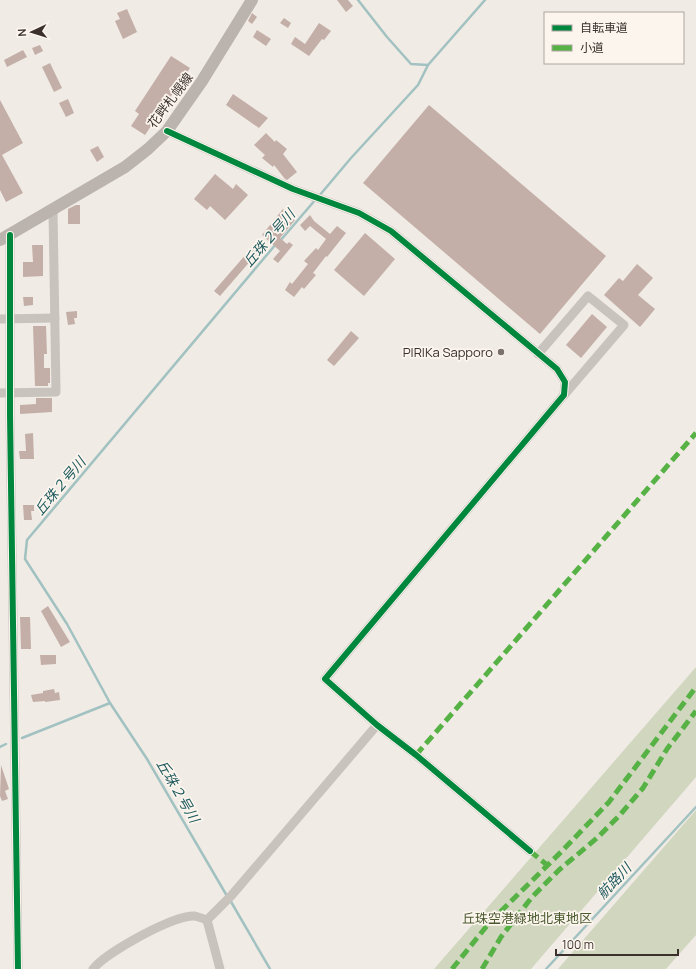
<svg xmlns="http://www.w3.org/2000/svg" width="696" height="969" font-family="Manrope,'Noto Sans JP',sans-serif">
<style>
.green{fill:#d1d6bf}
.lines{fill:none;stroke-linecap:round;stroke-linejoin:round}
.stream{stroke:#a1c2c1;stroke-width:2.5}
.building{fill:#c3afa7}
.street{stroke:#c9c3be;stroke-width:9}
.secondary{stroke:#bab3ae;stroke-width:12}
.quiet{stroke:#57b246;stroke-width:5;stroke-dasharray:10 5;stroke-linecap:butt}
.cycleway-casing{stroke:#fbf5ee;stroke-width:8}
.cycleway{stroke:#00873e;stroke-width:6}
.poi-dot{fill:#7a716c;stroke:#fbf5ee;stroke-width:1.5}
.labels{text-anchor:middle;stroke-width:3.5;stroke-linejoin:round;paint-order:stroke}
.street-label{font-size:13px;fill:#3b302b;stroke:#fbf5ee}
.poi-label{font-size:13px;fill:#3b302b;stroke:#fbf5ee;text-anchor:end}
.park-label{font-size:13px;fill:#4a5a2e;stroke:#fbf5ee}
.water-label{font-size:14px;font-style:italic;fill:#1f5a5e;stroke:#fbf5ee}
</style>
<rect width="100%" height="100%" fill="#f0ebe5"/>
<g class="green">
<polygon points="696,667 696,777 531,969 434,969"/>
<polygon points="696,810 696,935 666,969 558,969"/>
</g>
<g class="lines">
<g class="stream">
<polyline points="358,0 387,37 411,64 428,65"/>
<polyline points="319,196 351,158 418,85 428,65 485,0"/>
<polyline points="280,241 316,199"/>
<polyline points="22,738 110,703"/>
<polyline points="0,747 6,744"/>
<polyline points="227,896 147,759 110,703 67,624 25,559 27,540 276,244"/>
<polyline points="230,900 270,969"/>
<polyline points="546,969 696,807"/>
</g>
</g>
<g class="building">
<polygon points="337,0 348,0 353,6 346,12"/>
<polygon points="127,9 137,32 123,39 115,21 120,19 117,13"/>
<polygon points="252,13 257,17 252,24 248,21"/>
<polygon points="284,18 291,23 288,28 280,23"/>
<polygon points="319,23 331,31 324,40 322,39 309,56 291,44 295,37 305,44"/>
<polygon points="257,30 271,39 266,46 253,37"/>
<polygon points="40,45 43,51 35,55 32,48"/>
<polygon points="23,50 27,57 7,67 4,60"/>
<polygon points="171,56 190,68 145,135 131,126 139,114 135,111"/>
<polygon points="50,63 62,88 54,92 42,67"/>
<polygon points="233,94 268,118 259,128 226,105"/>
<polygon points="68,99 74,113 66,117 59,103"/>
<polygon points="0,100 23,143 2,155 23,193 6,202 0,190"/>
<polygon points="429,105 606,256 540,334 363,183"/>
<polygon points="266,133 275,142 276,140 287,149 283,154 297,172 287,180 285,179 274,165 273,167 262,158 265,155 254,145"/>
<polygon points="98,146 104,157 97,162 90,150"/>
<polygon points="215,174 233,189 236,184 248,195 225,220 210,206 207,210 194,199"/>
<polygon points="76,205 80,205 80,224 68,224 68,209"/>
<polygon points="283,209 295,220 280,238 287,244 289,242 293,245 278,263 273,259 280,251 262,235"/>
<polygon points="310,215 314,221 330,234 337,226 346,233 327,257 326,256 313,273 316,275 304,289 302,287 294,297 285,290 290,282 292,284 308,264 304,261 316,248 318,250 326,239 310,226 305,231 300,225"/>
<polygon points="365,233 395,259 364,296 334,270"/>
<polygon points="32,245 43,245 43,276 23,277 23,262 33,262"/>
<polygon points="254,245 260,250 220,296 214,291"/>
<polygon points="637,264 653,278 638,295 655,309 640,327 604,295 619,278 623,281"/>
<polygon points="23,297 33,297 33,305 24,306"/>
<polygon points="77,311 77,318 74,318 75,324 68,325 66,312"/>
<polygon points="592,314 607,327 581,358 566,345"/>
<polygon points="33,326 46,326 47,354 44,354 44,368 50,368 50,383 48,383 48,386 35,386"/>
<polygon points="351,331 359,338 334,366 327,360"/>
<polygon points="36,398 52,398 52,412 20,414 20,405 36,404"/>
<polygon points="33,433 34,459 20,459 19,451 26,451 25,434"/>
<polygon points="23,505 34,505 34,511 31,511 32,520 24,520"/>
<polygon points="48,606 70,642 61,647 41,611"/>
<polygon points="20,617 30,617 31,649 21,649"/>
<polygon points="40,655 56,655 56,664 41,665"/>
<polygon points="54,689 55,693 59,692 60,700 45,702 45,701 33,702 31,695 43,693 43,691"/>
<polygon points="1,765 9,789 5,791 8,799 2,801 0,796"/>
</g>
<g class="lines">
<g class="street">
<polyline points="167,131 293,189 359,213 391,231 557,369 565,382 564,395 325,679 377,725 416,755 530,851"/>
<polyline points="10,235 10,415 18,969"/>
<polyline points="0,319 55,318"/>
<polyline points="538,354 588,296 624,325 564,395"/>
<polyline points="0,393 56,392 53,210"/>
<path d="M93,969c14,-17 80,-54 102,-53 4,1 9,3 12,4"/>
<polyline points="220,969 207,920 231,896 377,725"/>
</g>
<polyline class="secondary" points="0,240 125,167 148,149 167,131 202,81 252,0"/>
<g class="quiet">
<polyline points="416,755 696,433"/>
<polyline points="530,851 547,865"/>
<polyline points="452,969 490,922 561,852 609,802 696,687"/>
<polyline points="482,969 501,937 532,897 559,870 597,838 619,816 643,788 667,749 696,711"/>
</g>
<defs>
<g id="cycleway">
<polyline points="167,131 293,189 359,213 391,231 557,369 565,382 564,395 325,679 377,725 416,755 530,851"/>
<polyline points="10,235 10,415 18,969"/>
</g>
</defs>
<use href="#cycleway" class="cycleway-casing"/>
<use href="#cycleway" class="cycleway"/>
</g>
<circle class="poi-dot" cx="501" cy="352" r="4"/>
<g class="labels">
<g class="street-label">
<text transform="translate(170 100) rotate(-53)" y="5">花畔札幌線</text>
</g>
<g class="poi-label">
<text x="493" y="357">PIRIKa Sapporo</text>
</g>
<g class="park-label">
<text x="527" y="923">丘珠空港緑地北東地区</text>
</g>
<g class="water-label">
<text transform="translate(269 238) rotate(-49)" y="5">丘珠２号川</text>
<text transform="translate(60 486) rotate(-50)" y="5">丘珠２号川</text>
<text transform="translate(178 791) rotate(60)" y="5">丘珠２号川</text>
<text transform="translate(614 881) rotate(-47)" y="5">航路川</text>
</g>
</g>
<rect x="544" y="12" width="140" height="52" fill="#fbf5ee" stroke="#aea6a0"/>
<rect x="552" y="25" width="20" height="6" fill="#00873e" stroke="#aea6a0"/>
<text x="580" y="32" font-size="12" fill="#3b302b">自転車道</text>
<rect x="552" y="45" width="20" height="6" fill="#57b246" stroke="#aea6a0"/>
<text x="580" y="52" font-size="12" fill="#3b302b">小道</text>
<g transform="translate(32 32) rotate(266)" stroke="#fbf5ee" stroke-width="3" paint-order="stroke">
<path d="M0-3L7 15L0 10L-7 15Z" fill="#3b302b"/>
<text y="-6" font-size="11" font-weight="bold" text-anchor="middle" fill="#3b302b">N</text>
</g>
<path d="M556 949v6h122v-6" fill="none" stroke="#3b302b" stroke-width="2"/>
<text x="562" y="949" font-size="12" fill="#3b302b" stroke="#fbf5ee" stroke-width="3" paint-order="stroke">100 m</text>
</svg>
